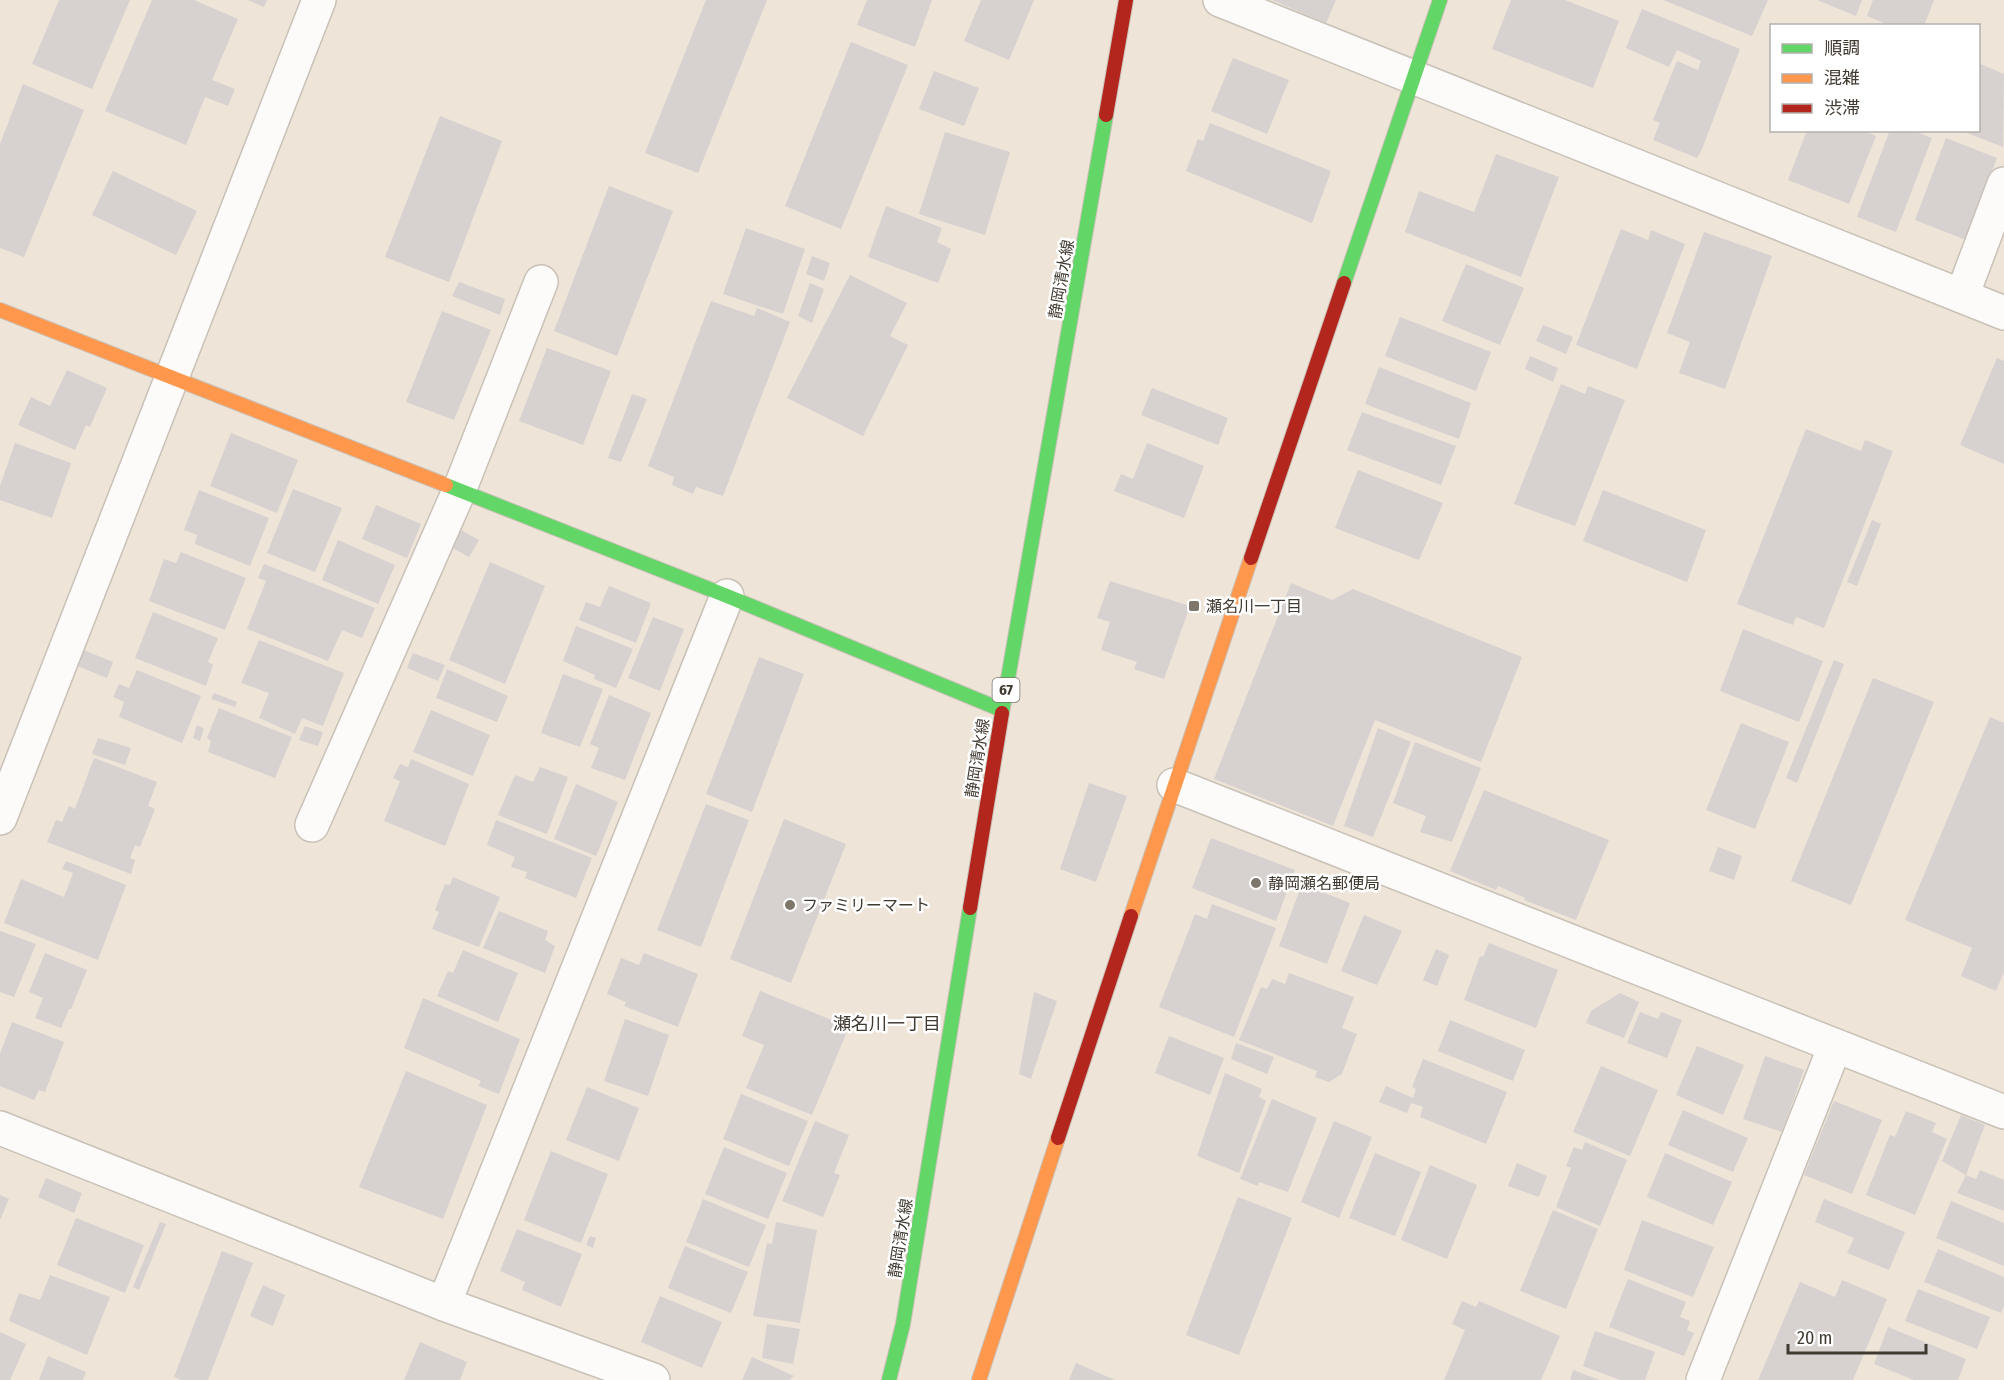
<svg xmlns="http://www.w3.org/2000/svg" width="2004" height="1380" font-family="'Fira Sans Condensed','Noto Sans JP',sans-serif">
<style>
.building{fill:#d7d1d0}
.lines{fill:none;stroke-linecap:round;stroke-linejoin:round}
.street-casing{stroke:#c9c1b7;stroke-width:36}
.fast-casing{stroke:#c9c1b7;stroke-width:16}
.slow-casing{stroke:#c9c1b7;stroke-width:16}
.jam-casing{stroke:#c9c1b7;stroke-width:16}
.street{stroke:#fcfbf9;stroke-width:33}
.fast{stroke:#63d668;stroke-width:14}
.slow{stroke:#ff974d;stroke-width:14}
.jam{stroke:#b3261e;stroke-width:14}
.poi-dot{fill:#7e766b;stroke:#fff;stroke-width:2}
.labels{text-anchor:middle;stroke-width:5;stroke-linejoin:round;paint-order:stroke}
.shield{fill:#fff;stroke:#7a756f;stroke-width:1.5}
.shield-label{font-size:15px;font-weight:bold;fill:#413a31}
.street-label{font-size:16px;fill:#413a31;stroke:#fff}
.poi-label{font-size:16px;fill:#413a31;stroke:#fff;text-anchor:start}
.neighbourhood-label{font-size:18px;fill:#413a31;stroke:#fff}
</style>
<rect width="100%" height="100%" fill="#eee4d8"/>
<g class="building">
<polygon points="59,0 130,0 92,89 32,64"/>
<polygon points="152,0 194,0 238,19 212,80 235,89 228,106 205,97 186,145 105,111"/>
<polygon points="248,0 267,0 264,7"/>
<polygon points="706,0 767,0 698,173 645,153"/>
<polygon points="867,0 932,0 915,47 857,25"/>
<polygon points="981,0 1034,0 1009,60 964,41"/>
<polygon points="1272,0 1336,0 1326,23"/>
<polygon points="1511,0 1565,0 1619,21 1593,88 1492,49"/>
<polygon points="1663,0 1768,0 1752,36"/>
<polygon points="1817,0 1862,0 1856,16"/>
<polygon points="1873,0 1934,0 1924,26 1891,26 1867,16"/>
<polygon points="1642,9 1740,49 1702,149 1697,158 1653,140 1660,123 1653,120 1677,61 1698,70 1701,61 1677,50 1669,67 1626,48"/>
<polygon points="851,42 908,65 841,229 785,206"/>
<polygon points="1233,58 1289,80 1267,134 1211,111"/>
<polygon points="1978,63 2004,74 2003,147 1962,131 1978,130"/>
<polygon points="934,71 979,88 964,126 919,109"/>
<polygon points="23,84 84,110 24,257 0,248 0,144"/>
<polygon points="440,116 502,141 449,282 385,257"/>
<polygon points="1210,123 1331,171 1312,223 1186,171 1198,139 1203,141"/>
<polygon points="1807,130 1862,130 1876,136 1849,204 1788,180"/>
<polygon points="1890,130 1911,130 1932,138 1896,232 1857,217"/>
<polygon points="945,132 1010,152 985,235 919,214"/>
<polygon points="1946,138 1997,158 1966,240 1915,220"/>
<polygon points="1496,154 1559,177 1521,277 1405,232 1419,191 1474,212"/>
<polygon points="113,171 197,211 176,255 92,215"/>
<polygon points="609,186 673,211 617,356 554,331"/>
<polygon points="886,206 942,228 937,242 951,249 938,283 868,257"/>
<polygon points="746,228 805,249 783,314 723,294"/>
<polygon points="1621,229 1648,240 1651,230 1685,244 1637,369 1576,345"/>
<polygon points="1704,232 1772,256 1725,389 1679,373 1690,342 1667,333"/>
<polygon points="812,256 830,263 824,281 806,274"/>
<polygon points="1466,264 1524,288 1500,345 1442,321"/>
<polygon points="850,275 907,303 890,336 908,345 863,436 787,398"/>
<polygon points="459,282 505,299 500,315 452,296"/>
<polygon points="810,283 824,289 812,323 798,316"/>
<polygon points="711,301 754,316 757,308 790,322 723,496 696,487 693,494 672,485 674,477 648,466"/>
<polygon points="442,311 491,330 454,420 406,402"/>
<polygon points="1400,317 1491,352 1476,391 1385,356"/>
<polygon points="1543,325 1573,337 1566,354 1536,341"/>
<polygon points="547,348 611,371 583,445 519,421"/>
<polygon points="1530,356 1558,368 1553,382 1525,369"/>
<polygon points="1997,358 2004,361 2004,464 1960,445"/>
<polygon points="1379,367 1471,403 1459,439 1365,404"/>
<polygon points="67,370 107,388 90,427 86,425 75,450 18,425 31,397 50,406"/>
<polygon points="1561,384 1585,394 1588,386 1625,400 1575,526 1514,504"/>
<polygon points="1152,388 1228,418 1218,445 1141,415"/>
<polygon points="632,394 647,399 621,462 608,458"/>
<polygon points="1362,412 1456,446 1441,485 1347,450"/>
<polygon points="1806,429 1861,451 1865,440 1893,451 1824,628 1796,617 1793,625 1737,604"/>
<polygon points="231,433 298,460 277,513 210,486"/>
<polygon points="15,443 71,463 52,518 0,500 0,486"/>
<polygon points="1147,443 1204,466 1184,518 1114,491 1121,474 1133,479"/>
<polygon points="1358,470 1443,503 1419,560 1335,528"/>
<polygon points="293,489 342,508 315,572 267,553"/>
<polygon points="199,490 269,518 250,566 195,544 197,535 184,530"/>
<polygon points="1603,490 1706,530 1687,582 1583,541"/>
<polygon points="376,505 421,524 407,558 362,539"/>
<polygon points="1872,520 1881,524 1857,586 1847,582"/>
<polygon points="461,530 479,540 469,557 451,547"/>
<polygon points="338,540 395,565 378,604 322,580"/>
<polygon points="181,552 246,578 225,630 149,601 164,559 176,563"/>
<polygon points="490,562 545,586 505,684 449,660"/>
<polygon points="264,564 375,608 362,638 342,630 328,661 247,629 266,581 258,578"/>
<polygon points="1110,581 1190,606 1164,679 1134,669 1137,662 1101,650 1110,622 1097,618"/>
<polygon points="1291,583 1332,600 1353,589 1522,657 1481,762 1375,720 1333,826 1214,779"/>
<polygon points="609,586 651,603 636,643 579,620 586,602 600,607"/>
<polygon points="153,612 218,638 208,662 213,665 206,686 135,658"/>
<polygon points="653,617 684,629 660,691 628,678"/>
<polygon points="576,626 633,649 616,688 594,679 595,675 563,661"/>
<polygon points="1743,629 1823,661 1799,722 1720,691"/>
<polygon points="259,640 344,673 323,726 302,718 295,734 259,718 269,693 241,683"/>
<polygon points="81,649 113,662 107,678 75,665"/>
<polygon points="413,653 445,665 438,681 407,668"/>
<polygon points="759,657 804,674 752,812 706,794"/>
<polygon points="1834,660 1844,664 1797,783 1786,778"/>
<polygon points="447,669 508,696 497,722 436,698"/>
<polygon points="137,670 201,696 182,743 119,717 124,702 113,697 119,684 129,688"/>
<polygon points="563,674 603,689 580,747 541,733"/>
<polygon points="1873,678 1934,702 1851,905 1791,881"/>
<polygon points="214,693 237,702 235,707 211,699"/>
<polygon points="609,695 651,713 625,780 591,768 599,748 590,744"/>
<polygon points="219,708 292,737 275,778 208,752 211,741 207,738"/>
<polygon points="431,710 490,735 473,776 413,752"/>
<polygon points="1990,717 2004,723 2004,972 1996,991 1961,976 1972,948 1905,920"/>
<polygon points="1741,723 1789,742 1755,829 1706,810"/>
<polygon points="197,725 204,729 200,741 193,738"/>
<polygon points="305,726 323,732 318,746 299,740"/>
<polygon points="1378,728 1411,742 1373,837 1344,826"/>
<polygon points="98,738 131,748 125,765 92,754"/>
<polygon points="1415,742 1481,768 1452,842 1420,832 1426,816 1393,803"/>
<polygon points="94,758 157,782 148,806 155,809 140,847 135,845 130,858 135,860 131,874 47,842 56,820 62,822 69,806 75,809"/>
<polygon points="411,759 469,784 445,846 384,821 400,781 393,778 400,764 408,767"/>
<polygon points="540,767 568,777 547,834 498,815 515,775 533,782"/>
<polygon points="1089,783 1127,796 1096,882 1060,869"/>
<polygon points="576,784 618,802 596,856 554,839"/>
<polygon points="1484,790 1609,840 1576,920 1524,900 1525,898 1498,886 1496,890 1450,871"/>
<polygon points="706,804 749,820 701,947 657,930"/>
<polygon points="784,819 846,844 791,983 730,959"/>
<polygon points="496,820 592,858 576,898 525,878 527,872 511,867 515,857 487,845"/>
<polygon points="1211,838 1295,870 1276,921 1192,888"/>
<polygon points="1718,847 1742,856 1734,880 1709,871"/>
<polygon points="66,861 126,885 98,960 4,923 21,879 64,897 73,873 62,869"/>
<polygon points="453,877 500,897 479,947 432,929 439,912 435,910 445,884 450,885"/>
<polygon points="1302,884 1350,903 1327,964 1279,946"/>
<polygon points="1212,904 1276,928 1234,1037 1159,1007 1195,914 1207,919"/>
<polygon points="499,911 548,931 545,940 555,946 545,973 483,948"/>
<polygon points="1364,915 1402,931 1377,985 1341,971"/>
<polygon points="0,931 36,944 14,997 0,992"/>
<polygon points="1489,943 1558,970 1536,1028 1464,1000 1480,956 1483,957"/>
<polygon points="1436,949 1449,955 1437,986 1423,980"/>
<polygon points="463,950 518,973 498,1022 437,996 448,971 453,973"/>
<polygon points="45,953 87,970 71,1009 69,1009 61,1028 35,1018 43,998 29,992"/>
<polygon points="644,953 698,974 678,1027 624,1006 626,1002 607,994 621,958 639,965"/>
<polygon points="1289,973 1354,997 1342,1028 1357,1034 1342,1074 1329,1082 1315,1077 1317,1071 1239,1040 1261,987 1267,989 1272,979 1285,984"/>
<polygon points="760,991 849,1027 812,1115 746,1088 764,1045 742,1036"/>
<polygon points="1034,992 1057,1001 1031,1079 1019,1074"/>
<polygon points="1620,993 1639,1002 1624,1038 1586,1023 1591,1011"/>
<polygon points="423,998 520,1039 499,1094 478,1086 481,1081 404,1048"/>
<polygon points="1640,1012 1658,1019 1661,1012 1682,1020 1667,1058 1627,1043"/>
<polygon points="625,1019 669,1035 648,1096 604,1081"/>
<polygon points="1450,1020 1525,1050 1513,1081 1438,1051"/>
<polygon points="12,1022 64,1042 45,1092 39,1090 34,1100 0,1086 0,1054"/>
<polygon points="1169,1036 1224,1058 1210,1095 1155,1073"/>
<polygon points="1236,1043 1274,1057 1267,1074 1231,1059"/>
<polygon points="1697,1046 1744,1065 1723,1115 1676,1095"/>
<polygon points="1765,1056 1804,1070 1782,1132 1743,1119"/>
<polygon points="1423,1059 1507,1092 1486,1144 1420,1117 1423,1107 1411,1103 1407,1113 1379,1102 1386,1086 1413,1098 1416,1089 1412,1087"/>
<polygon points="1601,1066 1658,1090 1630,1156 1573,1132"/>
<polygon points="406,1071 487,1105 443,1219 359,1187"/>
<polygon points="1225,1073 1262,1089 1259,1097 1266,1101 1239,1173 1197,1156"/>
<polygon points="587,1087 639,1108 619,1161 566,1140"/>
<polygon points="741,1094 808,1121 789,1166 723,1139"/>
<polygon points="1272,1099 1317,1118 1288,1192 1259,1182 1258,1186 1240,1179"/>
<polygon points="1834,1101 1882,1120 1852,1194 1804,1175"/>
<polygon points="1683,1110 1748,1138 1733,1172 1668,1145"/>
<polygon points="1906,1111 1936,1123 1932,1132 1947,1139 1915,1215 1866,1195 1890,1135 1895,1137"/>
<polygon points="1961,1115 1985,1125 1966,1175 1976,1179 1980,1170 2004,1180 2004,1211 1957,1193 1966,1175 1942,1161"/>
<polygon points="815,1121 849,1135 834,1173 840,1175 823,1217 782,1201"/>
<polygon points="1334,1121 1372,1137 1339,1218 1301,1202"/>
<polygon points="1585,1142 1627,1160 1600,1226 1556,1207 1571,1168 1566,1166 1574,1147 1582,1150"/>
<polygon points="724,1147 787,1173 768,1219 705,1194"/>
<polygon points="551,1151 608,1174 581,1243 524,1220"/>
<polygon points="1375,1153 1421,1172 1395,1236 1349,1218"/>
<polygon points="1665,1153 1732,1182 1713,1225 1647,1197"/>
<polygon points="1517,1163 1547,1176 1539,1197 1508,1186"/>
<polygon points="1430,1165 1477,1185 1447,1259 1401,1240"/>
<polygon points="46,1178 82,1193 74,1213 38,1197"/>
<polygon points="0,1195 9,1199 0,1220"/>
<polygon points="1238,1197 1292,1218 1239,1355 1186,1335"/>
<polygon points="703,1199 766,1225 749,1267 686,1242"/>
<polygon points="1824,1199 1905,1232 1889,1270 1847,1253 1854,1238 1815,1222"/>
<polygon points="1951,1201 2004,1223 2004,1266 1936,1238"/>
<polygon points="1553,1210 1598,1229 1566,1309 1520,1291"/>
<polygon points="76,1218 144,1245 125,1293 57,1265"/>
<polygon points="1642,1220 1714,1247 1693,1297 1624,1270"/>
<polygon points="160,1222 166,1224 139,1290 133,1287"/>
<polygon points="776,1222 817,1230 800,1323 753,1316 767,1243 772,1244"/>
<polygon points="517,1229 582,1254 561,1307 522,1290 525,1282 500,1271"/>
<polygon points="590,1236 596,1238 593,1248 586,1245"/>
<polygon points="685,1246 748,1272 731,1313 668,1288"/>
<polygon points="1938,1249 2004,1277 2004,1306 2001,1313 1924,1282"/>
<polygon points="222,1251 253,1263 208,1380 182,1380 174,1377"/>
<polygon points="50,1275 110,1297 87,1355 9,1321 19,1293 40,1300"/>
<polygon points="1628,1279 1686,1302 1680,1317 1690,1321 1687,1330 1694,1333 1684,1356 1609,1327"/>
<polygon points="1842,1280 1887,1299 1853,1380 1758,1380 1800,1282 1835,1297"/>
<polygon points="263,1285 285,1295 273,1326 250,1316"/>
<polygon points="1918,1289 1990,1317 1977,1349 1905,1321"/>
<polygon points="660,1296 722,1322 702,1368 641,1342"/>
<polygon points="1462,1301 1476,1307 1479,1301 1560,1336 1541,1380 1444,1380 1465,1330 1452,1324"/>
<polygon points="767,1324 800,1329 793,1364 762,1358"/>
<polygon points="1888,1327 1966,1359 1958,1380 1914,1380 1874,1364"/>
<polygon points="1595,1331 1655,1352 1645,1380 1620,1380 1583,1366"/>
<polygon points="0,1332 26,1344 10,1380 0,1380"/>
<polygon points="420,1342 467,1362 460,1380 404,1380"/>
<polygon points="48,1356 86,1372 83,1380 39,1380"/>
<polygon points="752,1357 794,1376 789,1380 742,1380"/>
<polygon points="1076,1363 1115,1380 1069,1380"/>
<polygon points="1573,1370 1600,1380 1570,1380"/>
</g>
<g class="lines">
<defs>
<g id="street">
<polyline points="1220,0 2004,313"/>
<polyline points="1962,296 2004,184"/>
<polyline points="1174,785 2004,1112"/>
<polyline points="0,818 319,0"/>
<polyline points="312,825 459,491 541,282"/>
<polyline points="0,1128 444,1304 653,1380"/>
<polyline points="444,1304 727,596"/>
<polyline points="1703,1380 1835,1046"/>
</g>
<g id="fast">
<polyline points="1344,283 1440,0"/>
<polyline points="446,485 727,596 1002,710"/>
<polyline points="1002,713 1106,115"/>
<polyline points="889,1380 903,1324 970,908"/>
</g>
<g id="slow">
<polyline points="0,310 446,485"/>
<polyline points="1131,916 1251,558"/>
<polyline points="979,1380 1058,1138"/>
</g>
<g id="jam">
<polyline points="1106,115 1126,0"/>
<polyline points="1251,558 1344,283"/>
<polyline points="970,908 1002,713"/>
<polyline points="1058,1138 1131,916"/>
</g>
</defs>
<use href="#street" class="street-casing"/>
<use href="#fast" class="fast-casing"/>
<use href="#slow" class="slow-casing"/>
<use href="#jam" class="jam-casing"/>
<use href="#street" class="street"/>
<use href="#fast" class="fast"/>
<use href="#slow" class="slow"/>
<use href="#jam" class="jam"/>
</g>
<g class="poi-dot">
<rect x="1188" y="600" width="12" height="12" rx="3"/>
<circle cx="1256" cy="883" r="6"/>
<circle cx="790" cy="905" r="6"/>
</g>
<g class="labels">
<rect class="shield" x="992.5" y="678" width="27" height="24" rx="4.5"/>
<g class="shield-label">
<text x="1006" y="695">67</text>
</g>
<g class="street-label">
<text transform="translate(1061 279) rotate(-80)" y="6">静岡清水線</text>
<text transform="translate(977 758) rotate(-81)" y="6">静岡清水線</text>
<text transform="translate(900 1238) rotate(-81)" y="6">静岡清水線</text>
</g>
<g class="poi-label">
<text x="1206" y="612">瀬名川一丁目</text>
<text x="1268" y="889">静岡瀬名郵便局</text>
<text x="802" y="911">ファミリーマート</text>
</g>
<g class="neighbourhood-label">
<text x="887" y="1030">瀬名川一丁目</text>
</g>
</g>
<rect x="1770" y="24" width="210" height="108" fill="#ffffff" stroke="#b3b0ad" stroke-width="1.5"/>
<rect x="1782" y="44" width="30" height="9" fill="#63d668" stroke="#b3b0ad" stroke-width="1.5"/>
<text x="1824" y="54" font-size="18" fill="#413a31">順調</text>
<rect x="1782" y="74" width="30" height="9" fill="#ff974d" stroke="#b3b0ad" stroke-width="1.5"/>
<text x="1824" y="84" font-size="18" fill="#413a31">混雑</text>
<rect x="1782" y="104" width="30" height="9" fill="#b3261e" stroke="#b3b0ad" stroke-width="1.5"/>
<text x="1824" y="114" font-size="18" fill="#413a31">渋滞</text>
<path d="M1788 1344v9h138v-9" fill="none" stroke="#413a31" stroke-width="3"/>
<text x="1797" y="1344" font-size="18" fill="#413a31" stroke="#ffffff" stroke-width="4.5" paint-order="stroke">20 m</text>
</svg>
